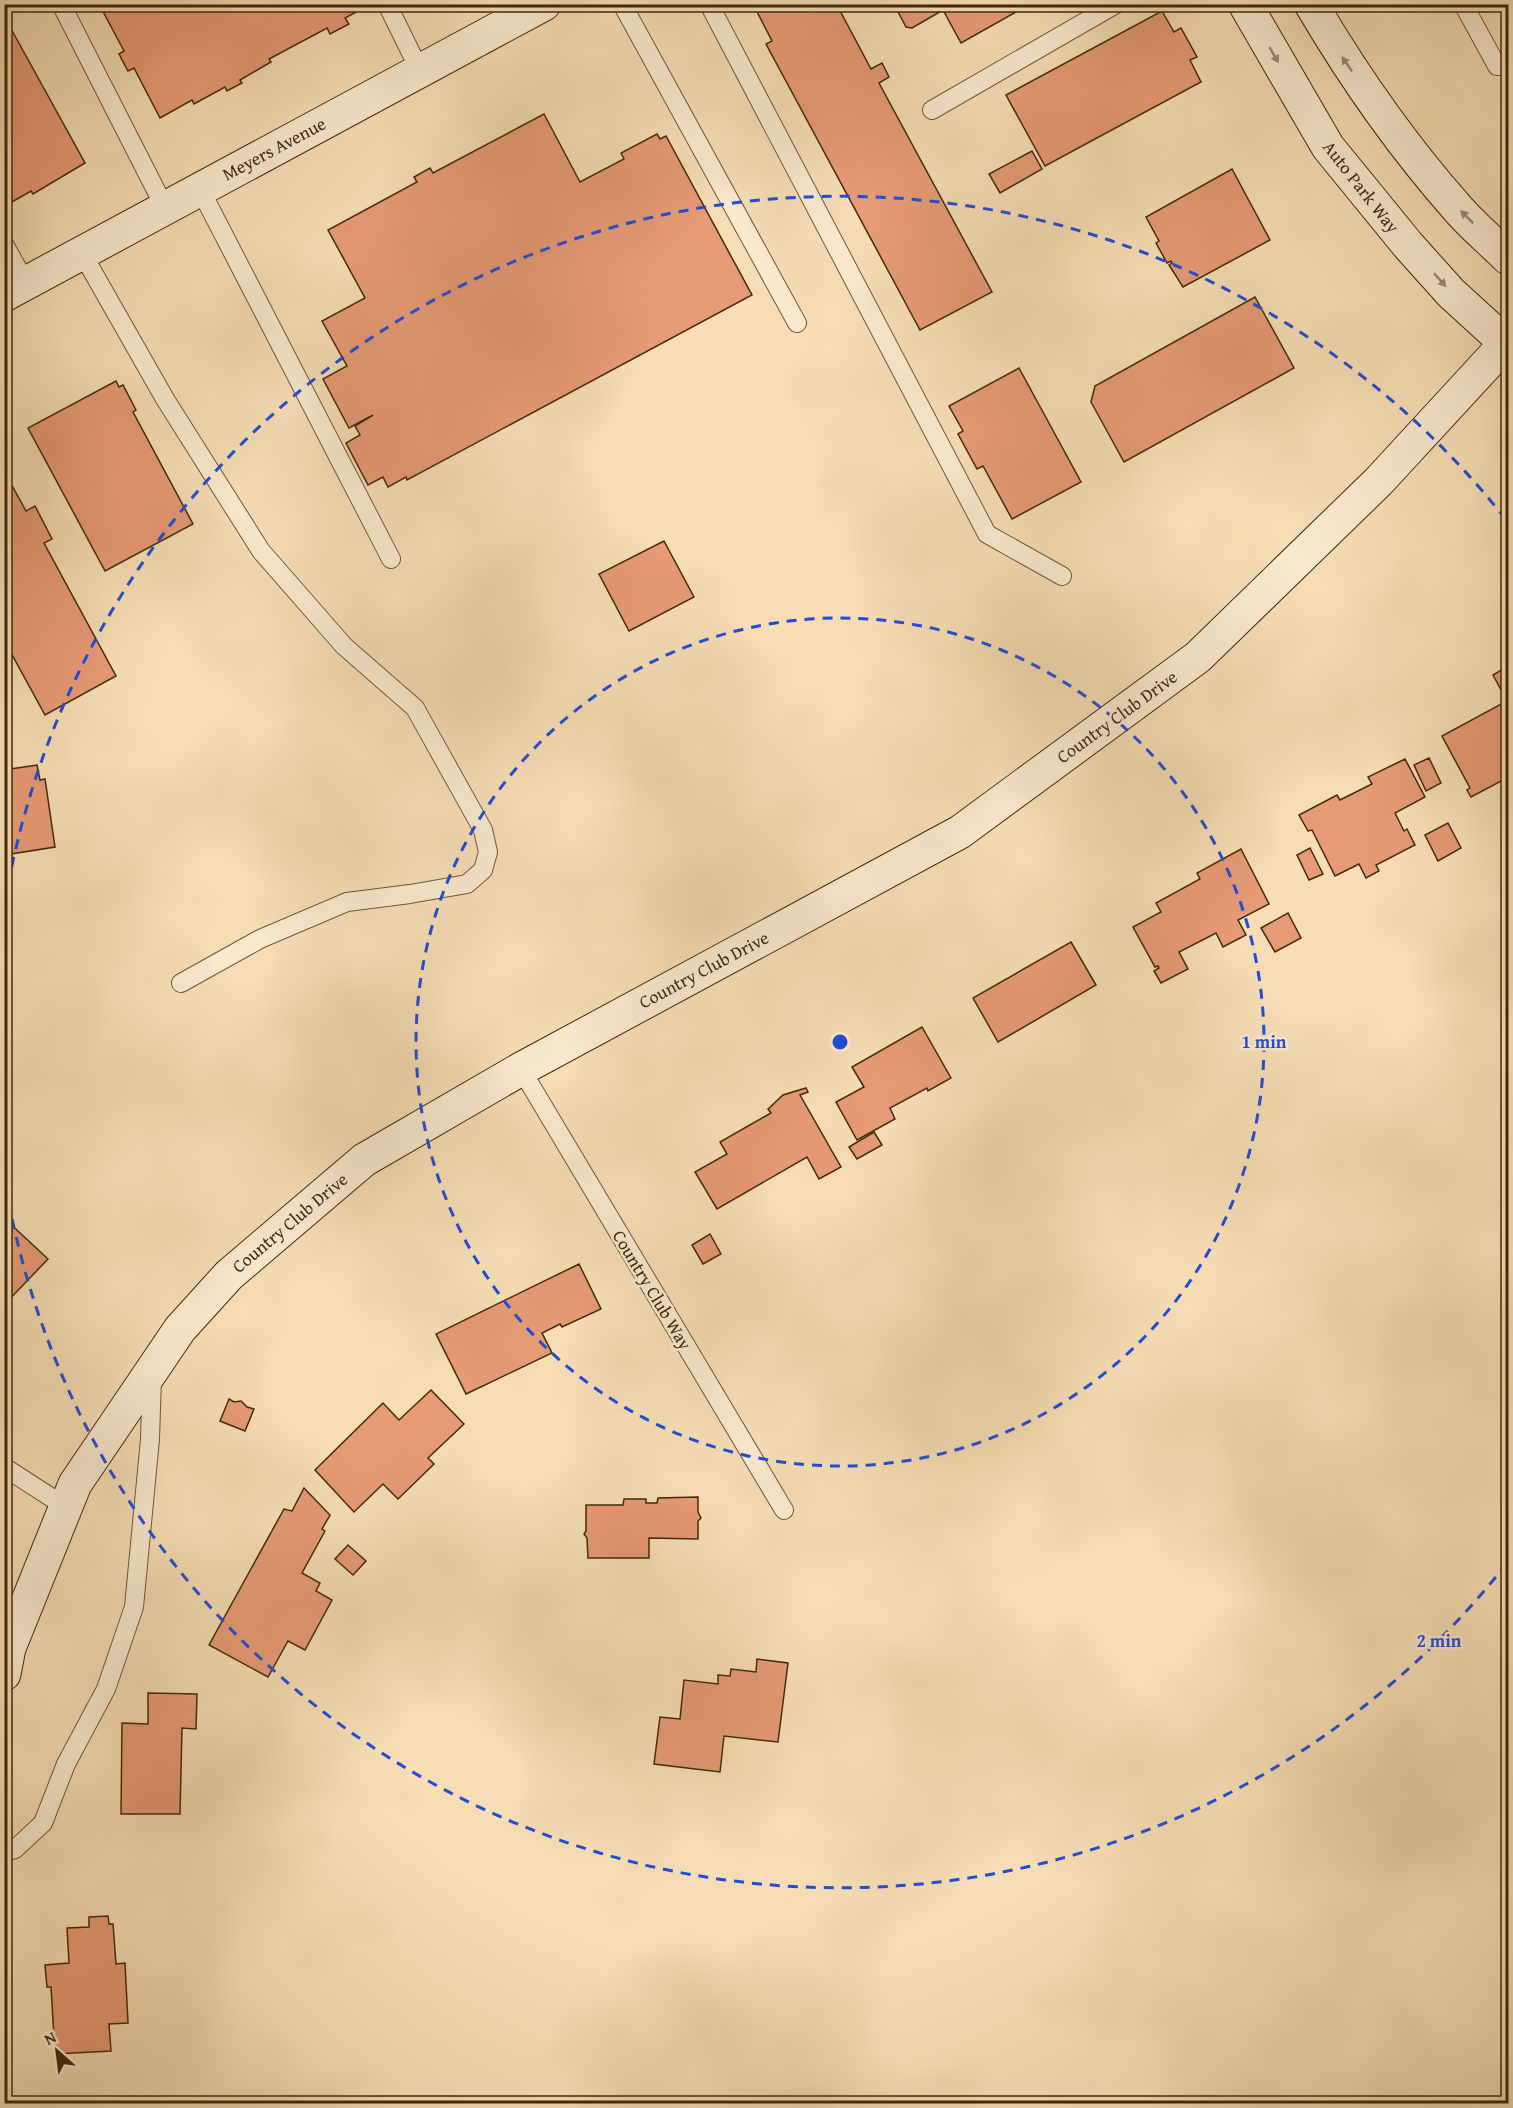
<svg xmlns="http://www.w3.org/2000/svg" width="1513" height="2108" font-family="'Gentium Book Plus',serif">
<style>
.building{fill:#e69a75;stroke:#40290a;stroke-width:1.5}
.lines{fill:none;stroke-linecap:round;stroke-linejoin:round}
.lane-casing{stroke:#6e5635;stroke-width:20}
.secondary-casing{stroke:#40290a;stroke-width:35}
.lane{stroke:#f9e9cf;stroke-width:18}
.secondary{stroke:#f9e9cf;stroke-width:33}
.oneway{fill:#9c896c}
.ring{fill:none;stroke:#1d4ed8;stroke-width:3;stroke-dasharray:10 8}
.labels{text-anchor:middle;stroke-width:5;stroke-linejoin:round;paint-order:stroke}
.street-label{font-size:18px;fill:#40290a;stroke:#f9e9cf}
.centre{fill:#1d4ed8;stroke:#f9e9cf;stroke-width:3}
.ring-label{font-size:18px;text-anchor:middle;font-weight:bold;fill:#1d4ed8;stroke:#f9e9cf;stroke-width:5;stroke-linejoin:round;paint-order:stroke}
</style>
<rect width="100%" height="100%" fill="#f6ddb5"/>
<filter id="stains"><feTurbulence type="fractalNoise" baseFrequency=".00333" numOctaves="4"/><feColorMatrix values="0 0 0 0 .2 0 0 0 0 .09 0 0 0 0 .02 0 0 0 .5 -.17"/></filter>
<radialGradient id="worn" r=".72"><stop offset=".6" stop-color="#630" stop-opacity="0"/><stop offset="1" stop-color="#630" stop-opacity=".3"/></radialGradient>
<g class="building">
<polygon points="99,4 360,4 362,9 345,18 349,24 330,34 327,28 269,59 271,62 240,80 242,83 227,91 225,87 194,104 192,100 160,118 134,68 128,71 119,54 124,51"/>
<polygon points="753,4 826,4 830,11 838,7 871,69 882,63 889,77 879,83 992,292 920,330 766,44 772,41"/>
<polygon points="894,4 1030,4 961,43 943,10 912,28 906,27"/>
<polygon points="1162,11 1174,32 1181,28 1197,57 1190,60 1201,82 1045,166 1006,95"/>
<polygon points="4,16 85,163 33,194 31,191 12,202 4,188"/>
<polygon points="544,114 580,182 624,159 621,153 657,134 660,139 666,136 752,295 407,480 406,477 388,487 383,477 368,485 346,443 360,435 355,426 373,415 349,428 323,379 347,366 322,321 365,298 328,230 417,182 414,177 430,168 433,173"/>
<polygon points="1032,151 1042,169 1000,193 989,174"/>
<polygon points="1232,169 1270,240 1183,287 1169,265 1172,263 1171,261 1167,263 1156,243 1159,241 1146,217"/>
<polygon points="1255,297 1294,368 1124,462 1091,402 1095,386"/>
<polygon points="1019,368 1081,482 1012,519 983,466 977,469 958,434 963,431 949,406"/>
<polygon points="116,381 119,387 123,385 136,410 133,412 193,524 105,571 28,428"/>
<polygon points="4,471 26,511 35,506 52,539 44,543 116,676 45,715 4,640"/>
<polygon points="664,541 694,597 629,631 599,574"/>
<polygon points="1508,666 1508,773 1503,776 1505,779 1471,797 1467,790 1470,788 1442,736 1507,701 1493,675"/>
<polygon points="1429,758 1441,783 1426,791 1414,765"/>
<polygon points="1405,759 1425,797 1395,813 1404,831 1407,829 1415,845 1376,865 1379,871 1366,878 1359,864 1335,876 1312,830 1308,831 1299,815 1337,795 1340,800 1372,784 1368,777"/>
<polygon points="37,765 40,780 45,779 55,847 4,855 4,770"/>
<polygon points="1448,823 1461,848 1438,861 1425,835"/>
<polygon points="1310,848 1323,874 1309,880 1297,855"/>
<polygon points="1241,849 1269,904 1238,920 1246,935 1223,947 1216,933 1179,952 1188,969 1161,983 1154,971 1159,968 1158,966 1155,967 1133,927 1161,912 1156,903 1200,879 1197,873"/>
<polygon points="1288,913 1301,938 1275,952 1261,928"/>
<polygon points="1071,942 1096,985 998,1042 973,998"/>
<polygon points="922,1027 951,1078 928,1091 927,1088 890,1108 895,1119 857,1140 836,1102 864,1087 852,1067"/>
<polygon points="806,1088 808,1092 800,1095 841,1167 819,1179 807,1157 717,1209 695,1172 727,1154 720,1142 771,1113 768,1109 783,1095"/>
<polygon points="874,1132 882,1145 857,1159 849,1147"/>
<polygon points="4,1218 48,1259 4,1305"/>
<polygon points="710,1234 721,1254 703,1264 692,1245"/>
<polygon points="579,1264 601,1309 562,1327 560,1324 542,1333 552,1353 466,1394 436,1334"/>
<polygon points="431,1390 464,1424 428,1458 434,1464 398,1499 383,1484 354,1512 315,1470 383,1403 399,1420"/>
<polygon points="229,1399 234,1402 241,1401 247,1407 254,1409 245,1431 220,1421"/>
<polygon points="304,1488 330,1515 322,1529 325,1531 302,1573 320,1583 316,1591 332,1600 305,1650 288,1641 268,1677 209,1645 284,1509 292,1511"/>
<polygon points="698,1497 698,1512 701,1518 698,1521 698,1539 649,1538 649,1558 588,1558 587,1538 584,1534 586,1531 586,1505 623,1505 624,1499 646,1499 646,1503 657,1503 658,1498"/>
<polygon points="348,1545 366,1561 353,1575 335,1559"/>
<polygon points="757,1659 788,1663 778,1742 724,1736 720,1772 654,1764 660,1717 680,1719 684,1680 718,1684 718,1675 730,1676 731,1669 756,1672"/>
<polygon points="148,1693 197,1694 196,1729 182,1728 180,1814 121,1814 122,1723 148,1724"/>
<polygon points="108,1916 109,1924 113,1924 116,1964 125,1963 128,2023 109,2024 111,2051 55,2054 51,1987 47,1987 45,1965 69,1963 67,1928 89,1927 89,1917"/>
</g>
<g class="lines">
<defs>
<g id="lane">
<polyline points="61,4 165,208"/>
<polyline points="387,4 420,71"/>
<polyline points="622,4 797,323"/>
<polyline points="709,4 987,534 1062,576"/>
<polyline points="1463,4 1497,66 1508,66"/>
<polyline points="932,110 1116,4"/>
<polyline points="200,189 391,559"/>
<polyline points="4,244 26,284"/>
<polyline points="82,253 165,399 261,551 344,646 415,708 483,830 488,852 483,870 467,884 410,894 347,902 260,939 181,983"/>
<polyline points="521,1069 784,1510"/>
<polyline points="4,1467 66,1507"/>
<polyline points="4,1852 15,1849 43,1823 66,1764 106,1689 134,1607 150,1439 152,1378"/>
</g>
<g id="secondary">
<polyline points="1245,4 1328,147 1408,245 1451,293 1508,345"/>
<path d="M1311,4c43,73 92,143 148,206 15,17 33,32 49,48"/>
<polyline points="4,295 544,4"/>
<polyline points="4,1674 9,1648 75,1484 180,1329 229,1275 364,1160 521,1069 960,832 1198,657 1379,481 1508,341"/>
</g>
</defs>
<use href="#lane" class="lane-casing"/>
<use href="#secondary" class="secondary-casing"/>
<use href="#lane" class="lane"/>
<use href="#secondary" class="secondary"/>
</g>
<defs><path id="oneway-solid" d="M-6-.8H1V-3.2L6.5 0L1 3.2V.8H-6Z" transform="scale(1.5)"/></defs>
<g class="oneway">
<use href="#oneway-solid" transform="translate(1274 55) rotate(60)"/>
<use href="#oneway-solid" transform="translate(1347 64) rotate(-125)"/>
<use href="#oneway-solid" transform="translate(1467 217) rotate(-135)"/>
<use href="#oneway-solid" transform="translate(1440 280) rotate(48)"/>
</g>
<g class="ring">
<circle cx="840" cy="1042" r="424"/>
<path d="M1507 1563A847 847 0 0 1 5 1182M5 902A847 847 0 0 1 1507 521"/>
</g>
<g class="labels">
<g class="street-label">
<text transform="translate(274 149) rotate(-28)" y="6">Meyers Avenue</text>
<text transform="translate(1361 187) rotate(52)" y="6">Auto Park Way</text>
<text transform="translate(1117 717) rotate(-36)" y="6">Country Club Drive</text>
<text transform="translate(704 970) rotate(-28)" y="6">Country Club Drive</text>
<text transform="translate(290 1223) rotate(-40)" y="6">Country Club Drive</text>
<text transform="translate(652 1290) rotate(59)" y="6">Country Club Way</text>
</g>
</g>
<circle cx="840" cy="1042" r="9" class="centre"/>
<g class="ring-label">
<text x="1264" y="1048">1 min</text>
<text x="1439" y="1647">2 min</text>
</g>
<rect width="1513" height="2108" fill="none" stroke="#f6ddb5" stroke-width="24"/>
<rect x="6" y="6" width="1501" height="2096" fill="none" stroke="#40290a" stroke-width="3"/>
<rect x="12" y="12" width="1489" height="2084" fill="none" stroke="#40290a" stroke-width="1.5"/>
<g transform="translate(57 2051) rotate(332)" stroke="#f9e9cf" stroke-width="4.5" paint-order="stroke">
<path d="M0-4.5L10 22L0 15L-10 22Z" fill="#40290a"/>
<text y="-9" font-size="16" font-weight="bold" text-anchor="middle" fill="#40290a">N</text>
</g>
<rect width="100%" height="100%" filter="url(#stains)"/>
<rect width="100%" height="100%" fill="url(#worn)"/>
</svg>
